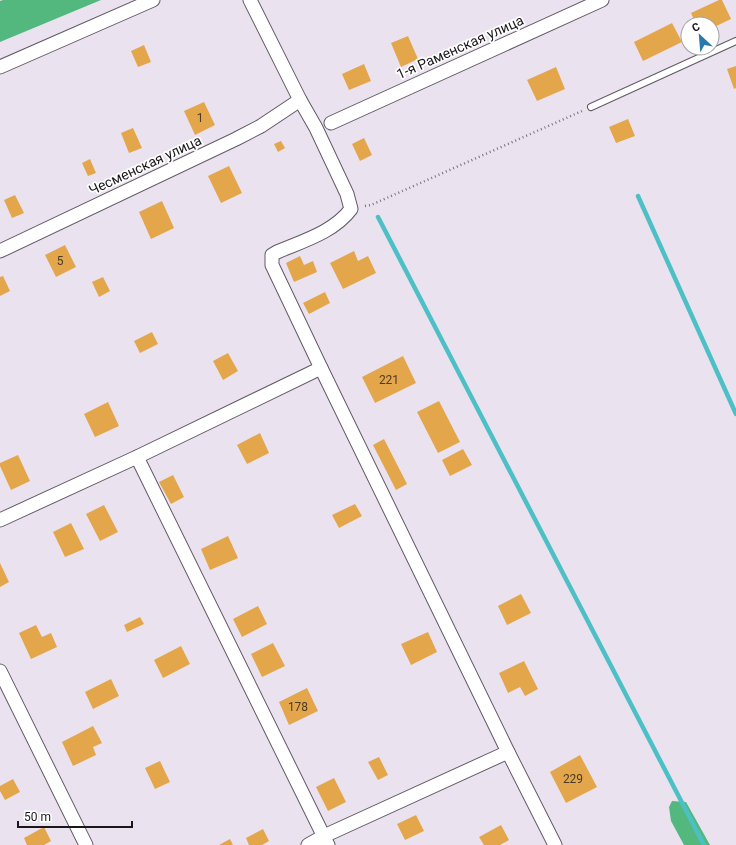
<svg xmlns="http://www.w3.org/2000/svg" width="736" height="845" font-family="Roboto,sans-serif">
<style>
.forest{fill:#52b87e}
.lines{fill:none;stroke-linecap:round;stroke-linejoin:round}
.stream{stroke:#4dc0c6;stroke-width:4.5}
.building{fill:#e3a64b}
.service-casing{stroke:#625a66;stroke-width:8}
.minor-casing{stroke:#625a66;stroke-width:15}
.path{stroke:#79737b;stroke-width:2.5;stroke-dasharray:1 3;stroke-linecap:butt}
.service{stroke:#fff;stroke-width:6}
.minor{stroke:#fff;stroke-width:13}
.labels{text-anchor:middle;stroke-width:3.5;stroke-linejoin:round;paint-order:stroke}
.number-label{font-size:12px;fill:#4c3b27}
.street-label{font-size:14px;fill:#1a171b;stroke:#fff}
</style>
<rect width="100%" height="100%" fill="#ebe2ef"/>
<g class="forest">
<polygon points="3,0 101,0 0,42 0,1"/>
<polygon points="672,801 686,802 710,845 684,845 671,821 669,807"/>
</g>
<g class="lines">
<g class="stream">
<polyline points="638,196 736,414"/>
<polyline points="378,217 704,845"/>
</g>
</g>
<g class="building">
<polygon points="719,0 722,0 731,19 712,28 712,24 696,24 691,13"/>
<polygon points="672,23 682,42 643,61 634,42"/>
<polygon points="408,36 418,59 401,67 391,43"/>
<polygon points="144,45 151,62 138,67 131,51"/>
<polygon points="364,64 371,81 349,90 342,74"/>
<polygon points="736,66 736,88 734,89 727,69"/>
<polygon points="556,67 565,89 537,101 527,80"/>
<polygon points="204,102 215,125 195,135 184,111"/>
<polygon points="628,119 635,136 616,143 609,127"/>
<polygon points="133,128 142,148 129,153 121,133"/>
<polygon points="364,138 372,155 360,161 352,144"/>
<polygon points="281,141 285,148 278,152 274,144"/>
<polygon points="90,159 96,173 88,176 82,163"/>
<polygon points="229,166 242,193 221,203 208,176"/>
<polygon points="15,195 24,213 12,218 4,200"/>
<polygon points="162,201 174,228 151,239 139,212"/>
<polygon points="65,245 76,267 56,277 45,255"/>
<polygon points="354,251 358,261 368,256 376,273 343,289 330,263"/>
<polygon points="300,256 304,265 313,261 317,272 294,282 286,263"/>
<polygon points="3,276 10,291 0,296 0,277"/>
<polygon points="103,277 110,291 99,297 92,282"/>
<polygon points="325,292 330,303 309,314 303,303"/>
<polygon points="152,332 158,344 140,353 134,341"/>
<polygon points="228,353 238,371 223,380 213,361"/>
<polygon points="403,356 416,383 375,403 362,377"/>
<polygon points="439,401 460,442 438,453 417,412"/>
<polygon points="108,402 119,426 95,437 84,414"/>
<polygon points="260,433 269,453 247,464 237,445"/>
<polygon points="384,439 407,484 396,490 373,445"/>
<polygon points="463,449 472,465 450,476 442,460"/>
<polygon points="18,455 30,481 11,490 0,466 0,463"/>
<polygon points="173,475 184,497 171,504 159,482"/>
<polygon points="355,504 362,516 339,528 332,515"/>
<polygon points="104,505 118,532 100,541 86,514"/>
<polygon points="71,523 84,549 65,557 53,532"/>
<polygon points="228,536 238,558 210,570 201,549"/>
<polygon points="0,563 9,582 0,587"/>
<polygon points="521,594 531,613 507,625 498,606"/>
<polygon points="258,606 267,624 242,637 233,619"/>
<polygon points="140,617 144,624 127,632 124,625"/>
<polygon points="36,625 42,637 51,633 57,647 31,659 19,633"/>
<polygon points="428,632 437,652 411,665 401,644"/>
<polygon points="273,643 285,666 262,677 251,654"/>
<polygon points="181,646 190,664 163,678 154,660"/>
<polygon points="524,661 538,689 525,696 520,687 508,693 499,673"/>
<polygon points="111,679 119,696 93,709 85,692"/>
<polygon points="307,688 318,711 289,725 279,702"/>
<polygon points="93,726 102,743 93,747 96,755 73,766 62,742"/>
<polygon points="580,755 597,787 566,803 550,772"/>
<polygon points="379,757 388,775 378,780 368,762"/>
<polygon points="160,761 170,782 155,789 145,768"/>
<polygon points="334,778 346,802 328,811 316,787"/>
<polygon points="13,779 20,792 5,800 0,791 0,786"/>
<polygon points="416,815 424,831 405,840 397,824"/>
<polygon points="501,825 509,840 500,845 484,845 479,837"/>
<polygon points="44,827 51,841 44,845 27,845 24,838"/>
<polygon points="263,829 269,841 262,845 249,845 246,838"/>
<polygon points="230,839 233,845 219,845"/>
</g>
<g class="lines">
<defs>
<polyline id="service" points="591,107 736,41"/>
<g id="minor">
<path d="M250,0l50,100 16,28 31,66 4,15c-17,23 -48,32 -74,43l-5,3v10l49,103 187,384 47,93"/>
<polyline points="0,67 153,0"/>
<polyline points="331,123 602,0"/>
<polyline points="0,251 236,139 261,126 300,100"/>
<polyline points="137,457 328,845"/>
<polyline points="0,520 137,457 321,368"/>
<polyline points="0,671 86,845"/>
<polyline points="308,845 324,836 508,752"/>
</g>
</defs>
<use href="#service" class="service-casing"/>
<use href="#minor" class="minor-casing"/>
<polyline class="path" points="365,206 371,205 582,111"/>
<use href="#service" class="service"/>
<use href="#minor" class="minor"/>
</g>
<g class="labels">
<g class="number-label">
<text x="200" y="122">1</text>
<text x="60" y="265">5</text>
<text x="389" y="384">221</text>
<text x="298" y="711">178</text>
<text x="573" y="783">229</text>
</g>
<g class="street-label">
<text transform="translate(460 47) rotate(-24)" y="5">1-я Раменская улица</text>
<text transform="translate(145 165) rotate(-25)" y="5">Чесменская улица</text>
</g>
</g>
<g transform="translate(700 36) rotate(334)"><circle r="19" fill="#ffffff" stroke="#a3a2a4"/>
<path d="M0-3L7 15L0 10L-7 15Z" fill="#297aab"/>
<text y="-6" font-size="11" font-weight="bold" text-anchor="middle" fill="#1a171b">С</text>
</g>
<path d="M18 821v6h114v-6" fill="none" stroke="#1a171b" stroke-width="2"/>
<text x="24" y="821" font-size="12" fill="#1a171b" stroke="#ffffff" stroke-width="3" paint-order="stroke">50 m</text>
</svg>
